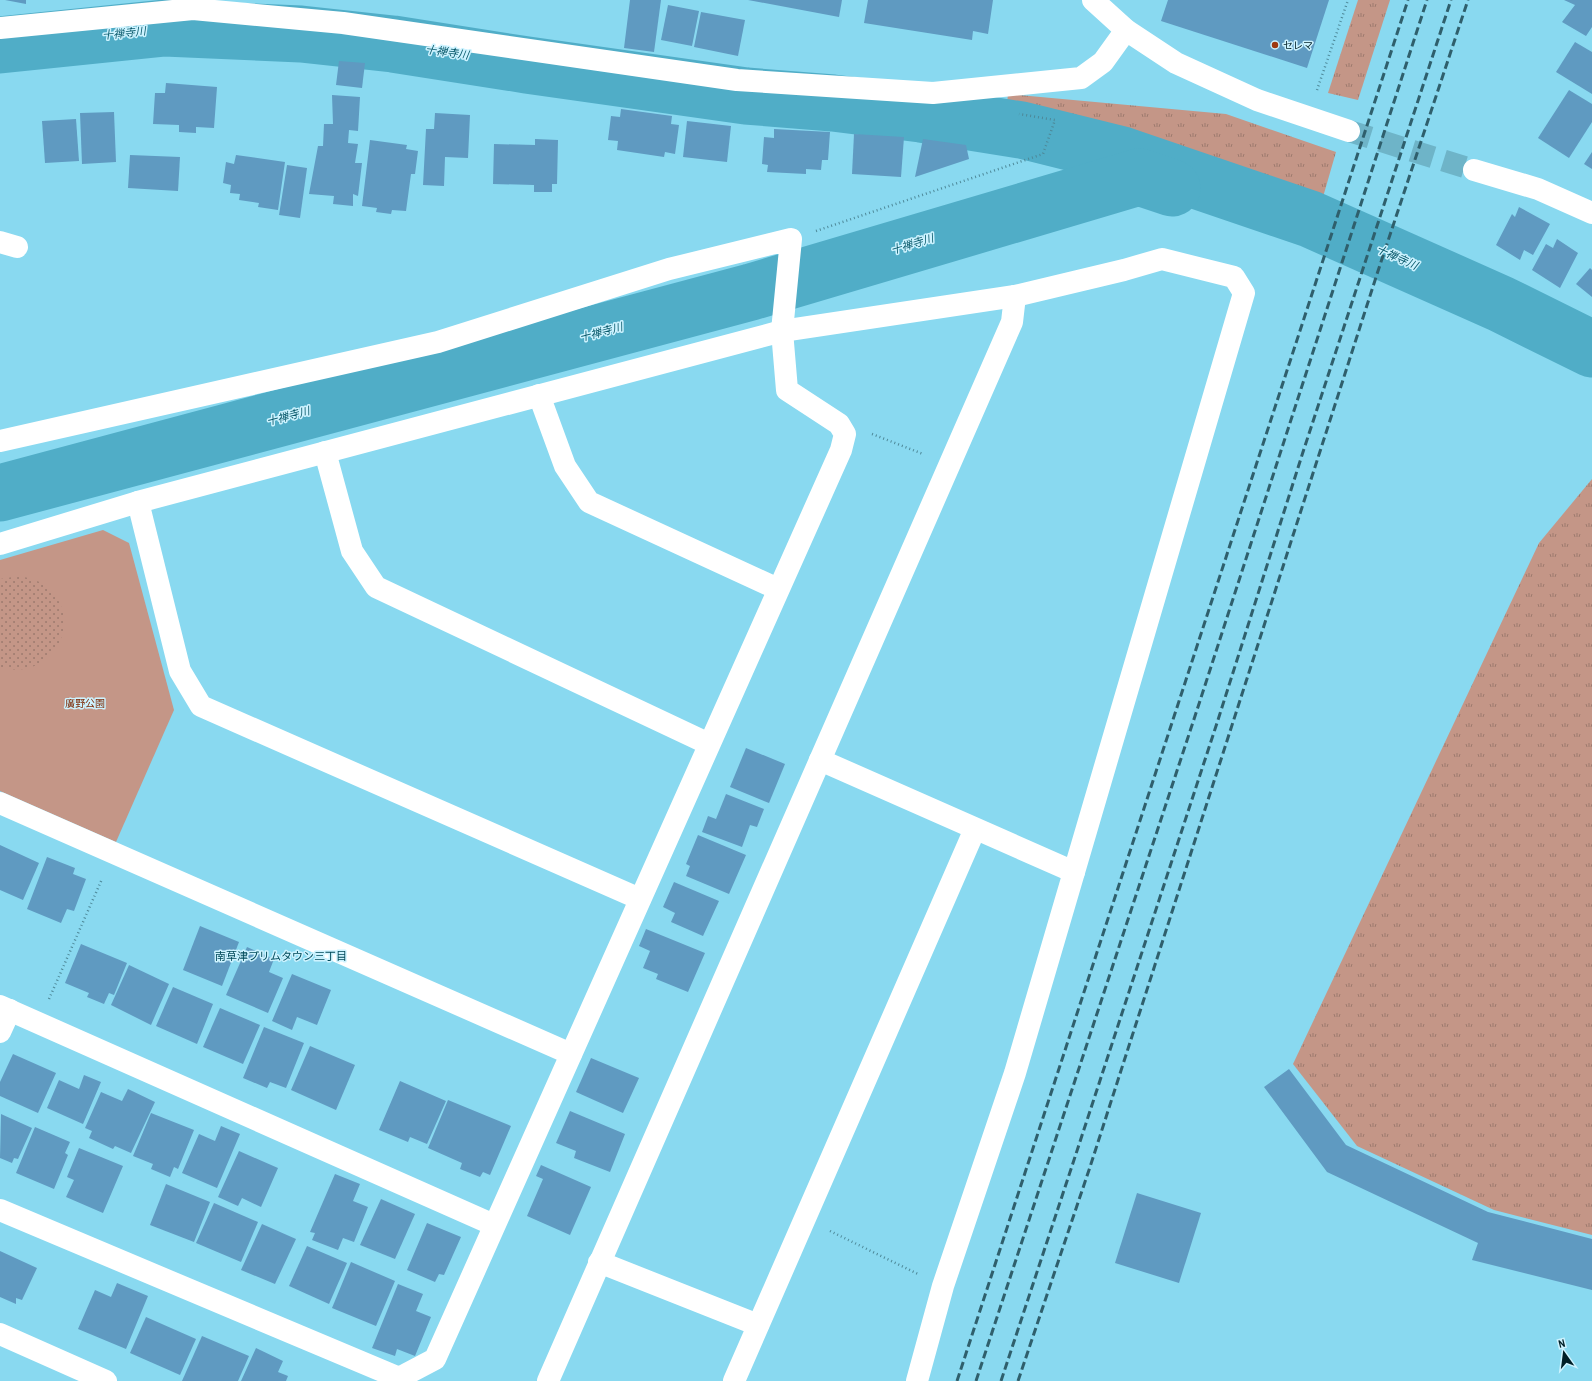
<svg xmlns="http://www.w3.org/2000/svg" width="1592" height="1381" font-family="'Archivo Narrow','Noto Sans JP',sans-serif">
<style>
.grass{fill:url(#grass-tufts)}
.park{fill:#c49687}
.garden{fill:url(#garden-dots)}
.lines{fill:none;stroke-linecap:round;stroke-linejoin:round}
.river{stroke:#50adc7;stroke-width:57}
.building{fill:#5f9ac1}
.minor-tunnel{stroke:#6eb4c8;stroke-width:22;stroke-dasharray:22 11;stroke-linecap:butt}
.path{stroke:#4e8999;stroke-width:2.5;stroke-dasharray:1 3;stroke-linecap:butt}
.minor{stroke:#fff;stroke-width:22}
.rail{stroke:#2f5f6c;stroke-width:3;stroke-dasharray:8 4;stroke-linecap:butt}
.poi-dot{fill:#9e3810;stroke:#cdf3ff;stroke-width:1.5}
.labels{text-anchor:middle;stroke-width:3;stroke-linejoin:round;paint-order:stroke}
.poi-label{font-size:10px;fill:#001f27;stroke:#cdf3ff;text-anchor:start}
.park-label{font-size:10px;fill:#7e2804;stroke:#cdf3ff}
.water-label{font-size:11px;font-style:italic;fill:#0b5b6d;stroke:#cdf3ff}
.neighbourhood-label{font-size:11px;fill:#014a5a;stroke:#cdf3ff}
</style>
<defs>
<pattern id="grass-tufts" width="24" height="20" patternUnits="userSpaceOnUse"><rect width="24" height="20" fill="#c49687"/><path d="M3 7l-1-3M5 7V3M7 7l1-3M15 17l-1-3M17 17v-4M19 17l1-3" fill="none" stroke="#9d7a6e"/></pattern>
<pattern id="garden-dots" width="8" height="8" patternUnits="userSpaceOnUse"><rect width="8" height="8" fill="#c49687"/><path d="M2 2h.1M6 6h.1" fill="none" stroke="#9d7a6e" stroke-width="1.8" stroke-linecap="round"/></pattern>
</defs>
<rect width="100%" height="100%" fill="#89d9f0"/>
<g class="grass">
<polygon points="1358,0 1390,0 1358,100 1328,93"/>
<polygon points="1008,94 1226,114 1336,152 1323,197 1072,116 1007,103"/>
<polygon points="1592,479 1592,1235 1494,1210 1357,1146 1293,1064 1539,543"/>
</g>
<polygon class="park" points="103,530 129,543 174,710 116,842 0,791 0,560"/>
<path class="garden" d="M19,576c10,2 20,4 28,11 40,34 4,96 -47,80v-88z"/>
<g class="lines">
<g class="river">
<polyline points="0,45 165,28 301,34 393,44 527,65 746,96 833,103 921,114 1021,130 1122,155 1310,219 1501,304 1592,349"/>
<polyline points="0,493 751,292 1139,177 1172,188"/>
</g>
</g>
<g class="building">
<polygon points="5,0 26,0 26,4"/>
<polygon points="630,0 661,0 654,52 624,48"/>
<polygon points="748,0 842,0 839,17"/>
<polygon points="868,0 993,0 988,34 973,31 972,40 864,23"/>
<polygon points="1168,0 1329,0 1307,68 1161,21"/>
<polygon points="1564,0 1592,0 1592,27 1586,36 1562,22 1575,5"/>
<polygon points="668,5 699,11 692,46 661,40"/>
<polygon points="701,12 745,20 738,56 694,47"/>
<polygon points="1575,42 1592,52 1592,94 1556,72"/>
<polygon points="339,61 365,63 362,88 336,85"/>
<polygon points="166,83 217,87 214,128 196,127 196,133 179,132 179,125 153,124 155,93 165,93"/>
<polygon points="1569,90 1592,104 1592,122 1569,158 1538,138"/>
<polygon points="332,95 360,97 358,131 349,130 348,143 358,144 355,163 362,163 358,196 353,194 353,206 333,204 334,196 309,194 318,146 323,146 324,124 333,124"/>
<polygon points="621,109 672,116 671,124 679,125 675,154 665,152 664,157 617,150 618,141 608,140 611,116 620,117"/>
<polygon points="114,112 116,162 82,164 80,113"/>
<polygon points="435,113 470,115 468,158 445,157 444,186 423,185 426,129 434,129"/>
<polygon points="76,119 79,161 45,163 42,121"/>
<polygon points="687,121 731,126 727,162 683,157"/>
<polygon points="774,129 830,132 828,160 822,160 821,170 806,169 806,174 767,172 768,165 762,164 764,137 774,138"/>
<polygon points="854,134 904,137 901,177 852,174"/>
<polygon points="535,139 558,140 557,184 552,184 552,192 534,192 534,185 493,184 494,144 535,145"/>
<polygon points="923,139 966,145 969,159 915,177"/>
<polygon points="370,140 407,145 406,149 418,151 415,174 411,174 406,211 392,210 391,214 376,212 377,208 362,206"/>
<polygon points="1592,152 1592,169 1584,164"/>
<polygon points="130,155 180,157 178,191 128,188"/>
<polygon points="236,155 285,162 278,210 258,207 259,203 239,200 240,194 230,193 231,185 223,183 226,162 234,164"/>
<polygon points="287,165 307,168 300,218 279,215"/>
<polygon points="1519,207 1550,224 1533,255 1524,250 1520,260 1496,245 1512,214 1515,217"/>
<polygon points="1557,239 1578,253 1560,288 1532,270 1546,244 1553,248"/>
<polygon points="1590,268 1592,270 1592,297 1576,284"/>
<polygon points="746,748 785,764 769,803 730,787"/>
<polygon points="726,794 764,809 757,827 750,825 742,847 702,832 708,816 716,819"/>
<polygon points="698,835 746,855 729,894 686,876 690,866 686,864"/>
<polygon points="0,845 39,863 23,900 0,890"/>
<polygon points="47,857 75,868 73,874 86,879 74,911 67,909 61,923 27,909"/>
<polygon points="674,882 719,901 703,936 671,922 675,913 663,907"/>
<polygon points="200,926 239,942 222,986 183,970"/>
<polygon points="646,929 705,953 688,992 656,979 658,974 643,968 650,951 639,946"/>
<polygon points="81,944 127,963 114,995 109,993 104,1004 87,997 89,993 65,983"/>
<polygon points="247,947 274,959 269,972 283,978 268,1013 226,995"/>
<polygon points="129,965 169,984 151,1025 111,1005"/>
<polygon points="292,974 331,990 317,1025 297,1017 292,1030 272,1021"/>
<polygon points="173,987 213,1004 197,1044 156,1026"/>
<polygon points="220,1008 260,1025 243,1064 203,1047"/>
<polygon points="264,1027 304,1043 286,1088 270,1082 267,1088 243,1078"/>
<polygon points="310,1046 355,1065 336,1110 291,1090"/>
<polygon points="13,1054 56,1073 38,1113 0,1096 0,1082"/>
<polygon points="591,1058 639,1078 623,1113 576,1092"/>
<polygon points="1289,1069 1346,1145 1488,1212 1592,1239 1592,1290 1472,1260 1478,1243 1327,1172 1264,1087"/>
<polygon points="84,1075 101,1082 83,1124 47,1108 59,1080 79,1089"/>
<polygon points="400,1081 446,1101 427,1144 410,1137 408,1142 379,1130"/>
<polygon points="128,1089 155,1102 131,1153 115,1146 113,1149 89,1138 92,1131 85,1128 101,1092 122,1101"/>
<polygon points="448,1100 511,1126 490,1175 483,1172 480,1177 460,1169 462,1163 428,1148"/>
<polygon points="570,1111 625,1134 610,1172 574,1158 576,1151 556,1143"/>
<polygon points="151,1113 194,1130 178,1169 174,1167 170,1177 151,1169 153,1164 133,1156"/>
<polygon points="1,1114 32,1128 18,1159 14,1158 12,1163 0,1158"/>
<polygon points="221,1126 240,1134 217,1188 182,1173 199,1134 215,1141"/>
<polygon points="35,1127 70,1142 65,1153 68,1155 54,1189 16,1173"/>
<polygon points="79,1148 123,1166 103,1213 66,1197 74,1180 67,1177"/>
<polygon points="239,1151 278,1168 261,1207 242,1198 238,1206 218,1197"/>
<polygon points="541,1165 591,1187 570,1235 527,1216 543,1179 536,1176"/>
<polygon points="335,1174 360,1184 353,1201 368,1207 354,1242 343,1238 338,1250 312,1240 315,1233 310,1232"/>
<polygon points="166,1184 210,1202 194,1242 150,1225"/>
<polygon points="1137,1193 1201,1213 1179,1283 1115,1263"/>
<polygon points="381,1199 415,1214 395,1259 360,1245"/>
<polygon points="214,1203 258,1222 241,1262 196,1243"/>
<polygon points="427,1223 461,1237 444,1275 439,1274 435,1282 407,1270"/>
<polygon points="262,1224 296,1239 275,1284 241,1270"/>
<polygon points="307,1246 347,1263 329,1304 289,1286"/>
<polygon points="0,1251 37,1268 22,1300 16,1298 16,1304 0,1297"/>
<polygon points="351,1262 395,1281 376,1326 332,1308"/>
<polygon points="117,1283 148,1296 126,1349 78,1329 95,1290 111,1297"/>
<polygon points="398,1284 423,1294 416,1311 431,1317 415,1356 397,1349 395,1356 372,1348"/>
<polygon points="146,1317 196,1339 180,1375 130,1353"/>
<polygon points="202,1336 249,1356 238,1381 182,1381"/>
<polygon points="256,1348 283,1361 278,1372 288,1376 286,1381 241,1381"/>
</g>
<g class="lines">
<polyline class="minor-tunnel" points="1349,131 1474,170"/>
<g class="path">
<polyline points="1317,90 1348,0"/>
<polyline points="816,231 1043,154 1055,120 1019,114"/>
<polyline points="872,434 923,454"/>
<polyline points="49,999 102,879"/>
<polyline points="830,1231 918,1274"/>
</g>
<g class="minor">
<polyline points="1093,0 1126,30 1176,63 1257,100 1349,131"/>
<polyline points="0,28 193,9 343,23 737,80 933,93 1081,78 1103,62 1126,30"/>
<polyline points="1474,170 1538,189 1592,213"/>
<polyline points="0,242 17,247"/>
<polyline points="539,395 565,466 589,502 778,589"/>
<polyline points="0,441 438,342 669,269 791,239 782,331 787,390 839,424 845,434 841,450 435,1359 399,1378 0,1210"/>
<polyline points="325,452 352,551 376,587 709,744"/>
<polyline points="138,502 180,671 201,706 640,899"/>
<polyline points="0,544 138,502 782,331 1015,296 1124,270 1162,259 1234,277 1244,293 1015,1073 943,1286 917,1381"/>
<polyline points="820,760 1074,872"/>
<polyline points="0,803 571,1054"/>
<polyline points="0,1006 494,1225"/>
<polyline points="0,1032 10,1010"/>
<polyline points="599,1262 758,1325"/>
<polyline points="0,1334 106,1381"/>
<polyline points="548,1381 1012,322 1015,296"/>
<polyline points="734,1381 975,829"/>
</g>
<g class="rail">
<polyline points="957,1381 1408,0"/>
<polyline points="976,1381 1197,710 1427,0"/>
<polyline points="1001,1381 1073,1163 1217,723 1303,452 1451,0"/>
<polyline points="1018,1381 1090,1167 1378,271 1468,0"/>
</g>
</g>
<circle class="poi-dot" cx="1275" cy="45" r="4"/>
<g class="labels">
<g class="poi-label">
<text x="1283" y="49">セレマ</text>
</g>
<g class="park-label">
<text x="85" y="707">廣野公園</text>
</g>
<g class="water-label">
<text transform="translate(124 33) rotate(-6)" y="4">十禅寺川</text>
<text transform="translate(447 52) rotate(8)" y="4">十禅寺川</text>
<text transform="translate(912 244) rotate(-17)" y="4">十禅寺川</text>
<text transform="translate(1397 257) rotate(24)" y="4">十禅寺川</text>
<text transform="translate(601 332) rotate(-15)" y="4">十禅寺川</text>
<text transform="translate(288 416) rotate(-15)" y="4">十禅寺川</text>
</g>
<g class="neighbourhood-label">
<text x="281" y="960">南草津プリムタウン三丁目</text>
</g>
</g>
<g transform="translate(1564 1353) rotate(346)" stroke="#cdf3ff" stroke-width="3" paint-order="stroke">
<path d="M0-3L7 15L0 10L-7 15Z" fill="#001f27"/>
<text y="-6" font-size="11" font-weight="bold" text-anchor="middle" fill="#001f27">N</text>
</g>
</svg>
